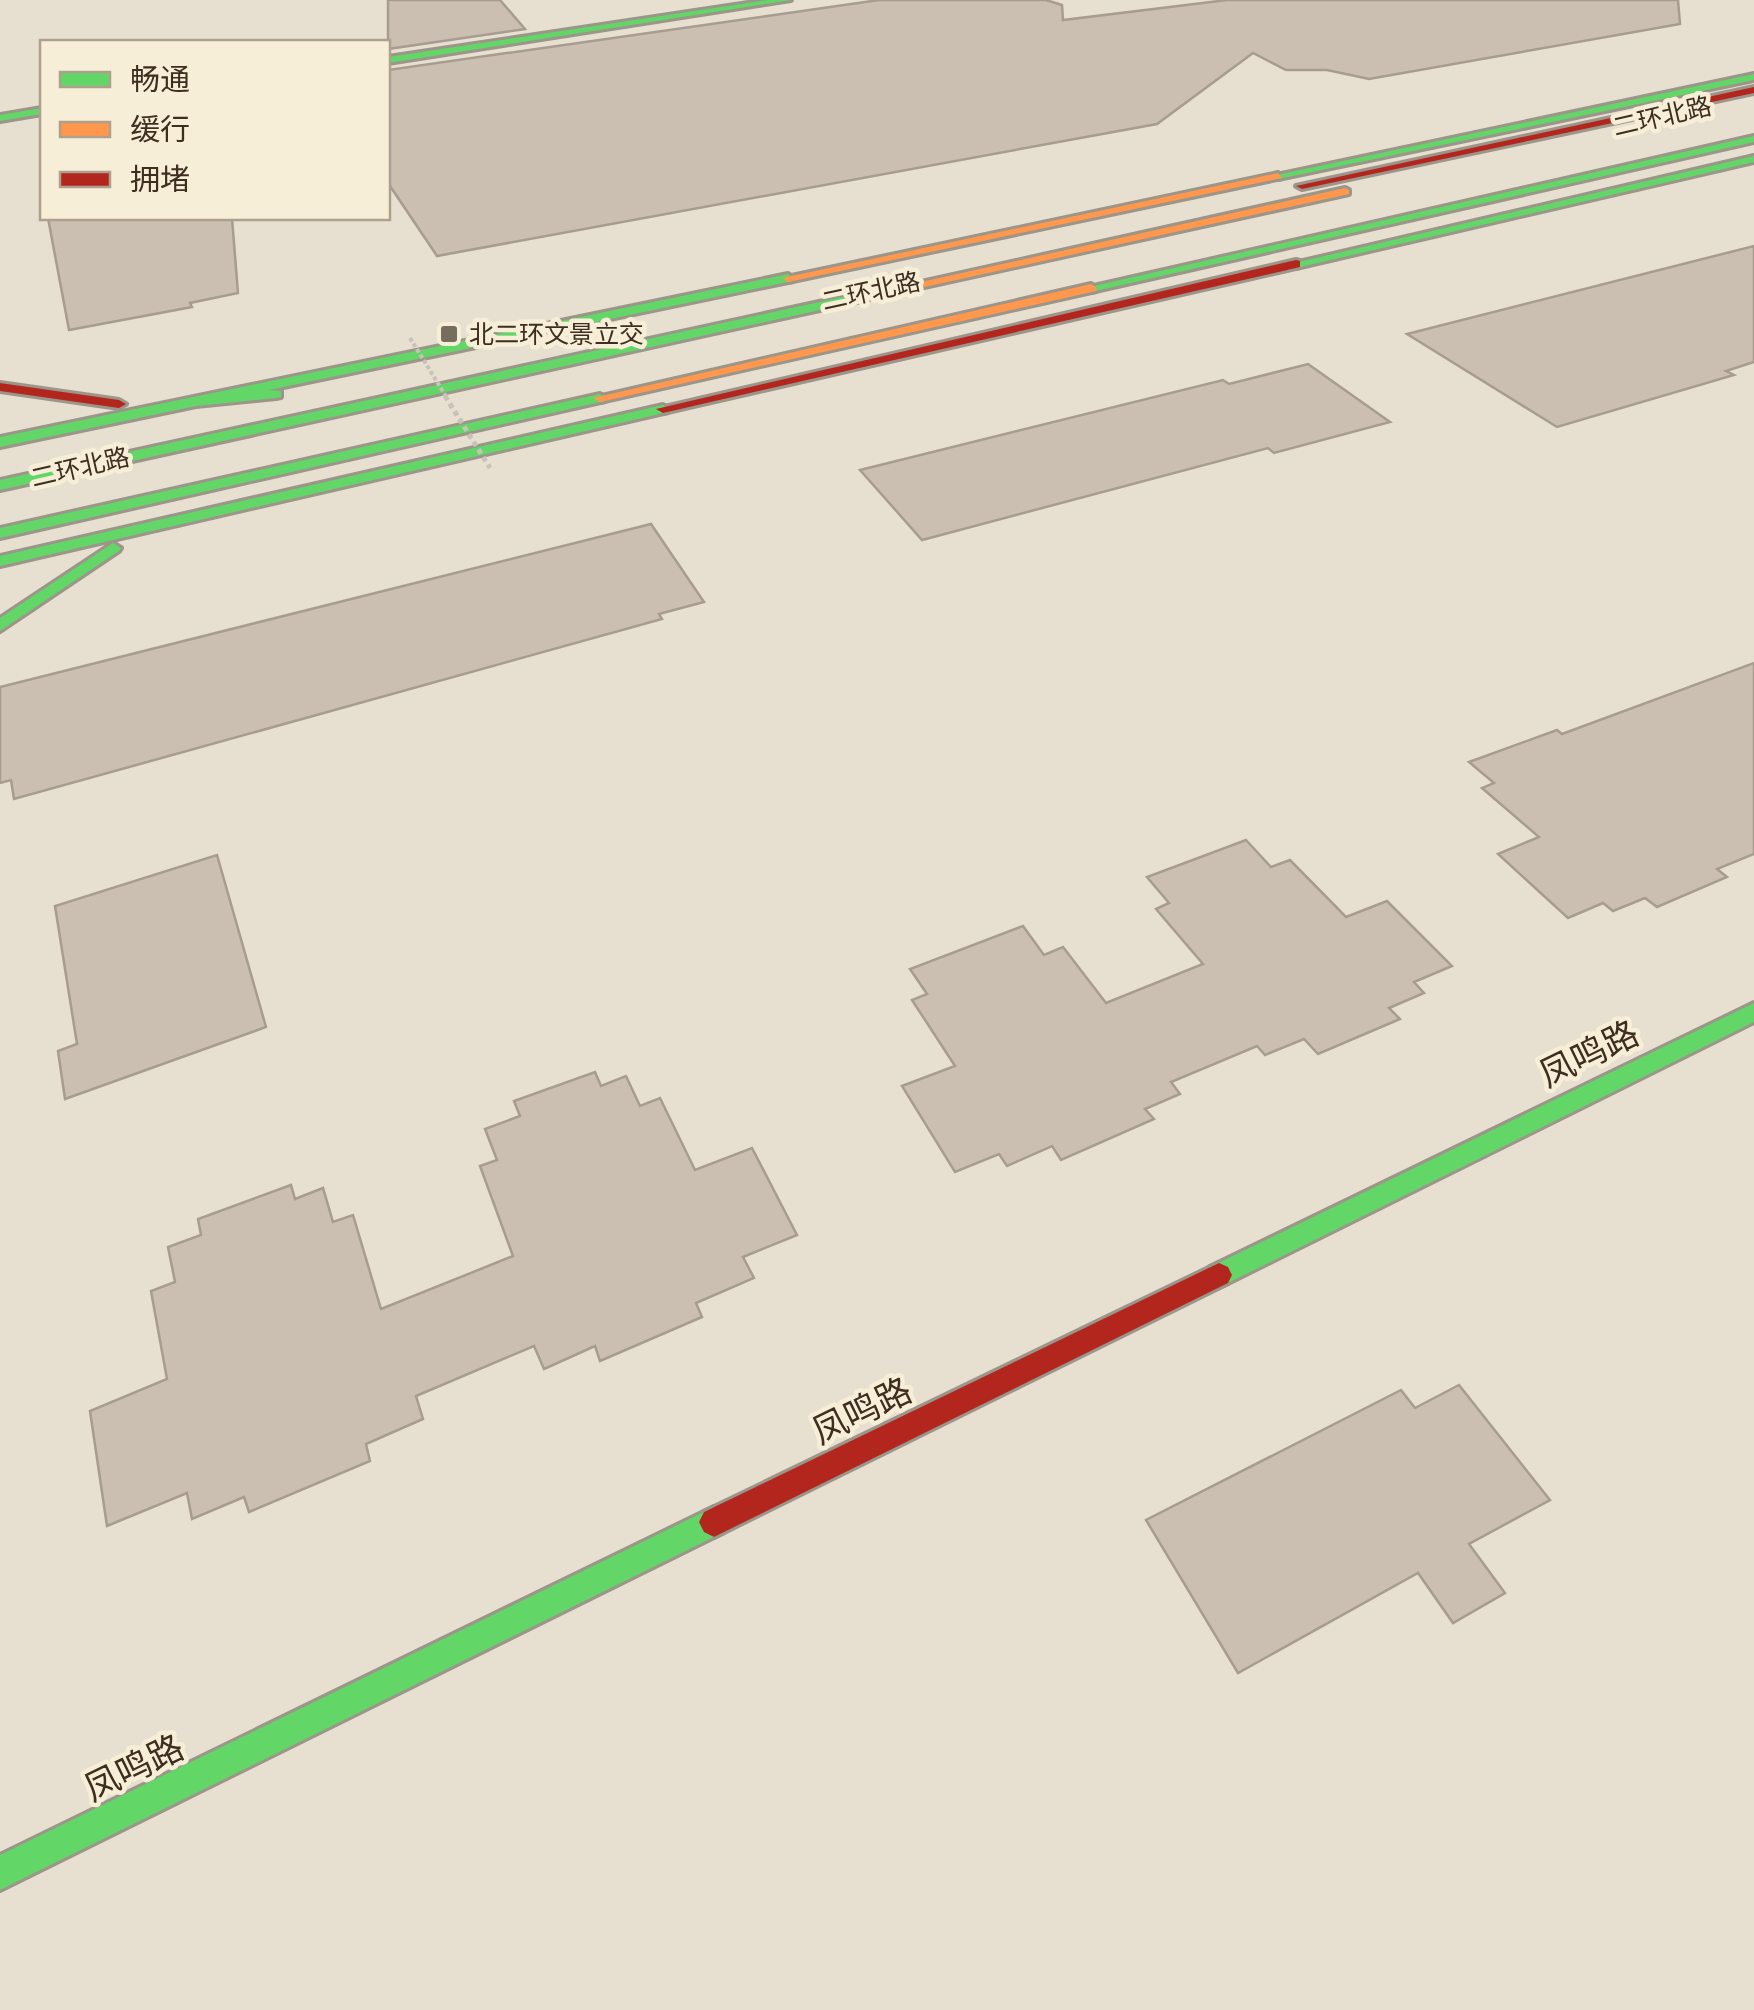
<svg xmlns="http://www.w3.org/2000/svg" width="1754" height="2010" font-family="Bitter,'Noto Sans SC',serif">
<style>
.building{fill:#cbbfb2;stroke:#a89c90;stroke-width:2.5}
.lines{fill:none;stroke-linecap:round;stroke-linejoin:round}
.fast-casing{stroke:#9c958a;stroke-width:6}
.slow-casing{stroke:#9c958a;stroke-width:6}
.jam-casing{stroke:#9c958a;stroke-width:6}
.fast{fill:#63d668;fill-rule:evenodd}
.slow{fill:#ff974d;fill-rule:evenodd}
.jam{fill:#b3261e;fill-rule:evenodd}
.path-bridge-far1{stroke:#c8c2b9;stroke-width:4;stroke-dasharray:4 2.5;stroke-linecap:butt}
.path-bridge{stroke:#c8c2b9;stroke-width:5;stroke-dasharray:5 4;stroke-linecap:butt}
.poi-dot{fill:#786c5e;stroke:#f7eed8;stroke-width:4}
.labels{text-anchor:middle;stroke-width:9;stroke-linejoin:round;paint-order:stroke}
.far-street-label{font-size:25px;fill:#3d2e20;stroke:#f7eed8}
.far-poi-label{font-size:25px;fill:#3d2e20;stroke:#f7eed8;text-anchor:start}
.near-street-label{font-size:35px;fill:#3d2e20;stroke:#f7eed8}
</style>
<rect width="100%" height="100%" fill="#e7e0d1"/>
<g class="building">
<polygon points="388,0 500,0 525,29 388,49"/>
<polygon points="879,0 1046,0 1062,5 1063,20 1227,0 1678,0 1680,24 1369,79 1327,70 1286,70 1253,53 1157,124 437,256 388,183 388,70"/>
<polygon points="48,218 232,218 238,293 190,303 192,307 69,330"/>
<polygon points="1754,246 1754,362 1726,371 1734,375 1557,427 1407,334"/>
<polygon points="1308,364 1390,422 1274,453 1268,448 922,540 860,470 1223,380 1229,384"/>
<polygon points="651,524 704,602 659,614 662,619 14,799 11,780 0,783 0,687"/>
<polygon points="1754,663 1754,854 1717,869 1727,877 1657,907 1645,898 1613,911 1603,903 1568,918 1498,854 1539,837 1482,788 1494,783 1469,762 1557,730 1562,734"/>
<polygon points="1246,840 1271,867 1290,860 1346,917 1387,901 1452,966 1414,982 1424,993 1389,1008 1400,1019 1318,1054 1304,1039 1265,1055 1257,1046 1171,1082 1180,1094 1145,1109 1154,1119 1061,1160 1052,1146 1007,1166 999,1154 955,1172 902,1086 955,1066 912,1000 927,994 910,969 1023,926 1044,955 1063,947 1106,1003 1203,964 1156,909 1169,903 1147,877"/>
<polygon points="217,855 266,1027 65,1099 58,1051 77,1044 55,906"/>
<polygon points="595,1072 601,1086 626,1076 640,1106 660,1098 695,1170 752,1148 797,1235 743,1257 754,1278 696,1303 702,1317 600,1361 595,1346 544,1369 534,1346 416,1396 423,1419 366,1444 370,1461 249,1512 244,1497 192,1519 187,1493 107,1526 90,1411 167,1379 151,1291 175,1282 168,1247 201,1235 198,1219 291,1185 295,1199 323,1188 333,1222 353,1215 381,1309 513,1256 480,1166 497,1160 485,1129 520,1116 514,1101"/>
<polygon points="1459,1385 1550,1500 1469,1544 1505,1593 1453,1623 1418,1573 1238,1673 1146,1520 1401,1390 1415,1408"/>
</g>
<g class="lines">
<defs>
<g id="fast">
<polygon points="768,0 791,0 388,63 388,57"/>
<polygon points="1754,74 1754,80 1278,179 1272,176"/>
<polygon points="42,108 42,114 0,121 0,115"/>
<polygon points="1754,136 1754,142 1091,292 1085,288"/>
<polygon points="1754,156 1754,162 1296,268 1290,264"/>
<polygon points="788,274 794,278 793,281 269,390 281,391 281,397 276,398 196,406 0,447 0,437"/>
<polygon points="856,294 861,295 861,301 0,490 0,480"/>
<polygon points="600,394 607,398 605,401 0,538 0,528"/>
<polygon points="663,405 670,409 668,412 0,566 0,556"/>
<polygon points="113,543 121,548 119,551 0,631 0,618"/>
<polygon points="1754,1003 1754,1022 1228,1283 1219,1287 1210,1283 1206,1275 1210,1267"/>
<polygon points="714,1507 724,1512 729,1522 724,1532 0,1890 0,1855"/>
</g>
<g id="slow">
<polygon points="1278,173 1282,178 788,282 782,278"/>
<polygon points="1345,188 1349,190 1349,194 856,302 849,298"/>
<polygon points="1091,284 1097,288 1096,291 600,402 593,398"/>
</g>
<g id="jam">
<polygon points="1754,87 1754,93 1302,189 1296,186"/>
<polygon points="1296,260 1300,261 1300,267 663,413 656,409"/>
<polygon points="0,383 119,400 126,404 119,408 0,391"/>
<polygon points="1219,1263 1228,1267 1232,1275 1228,1283 724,1532 714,1537 704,1532 699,1522 704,1512"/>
</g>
</defs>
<use href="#fast" class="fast-casing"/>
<use href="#slow" class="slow-casing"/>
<use href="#jam" class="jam-casing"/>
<use href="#fast" class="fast"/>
<use href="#slow" class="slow"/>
<use href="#jam" class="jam"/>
<polyline class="path-bridge-far1" points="410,338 447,398"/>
<polyline class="path-bridge" points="445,396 490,468"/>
</g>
<rect class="poi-dot" x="439" y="324" width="20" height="20" rx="5"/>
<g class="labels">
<g class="far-street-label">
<text transform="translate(1662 116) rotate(-13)" y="9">二环北路</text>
<text transform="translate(871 291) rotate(-12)" y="9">二环北路</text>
<text transform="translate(80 467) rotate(-13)" y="9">二环北路</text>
</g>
<g class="far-poi-label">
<text x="469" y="343">北二环文景立交</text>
</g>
<g class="near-street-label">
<text transform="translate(1589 1054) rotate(-26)" y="12">凤鸣路</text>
<text transform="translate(862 1411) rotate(-26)" y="12">凤鸣路</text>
<text transform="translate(134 1768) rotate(-26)" y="12">凤鸣路</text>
</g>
</g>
<rect x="40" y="40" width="350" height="180" fill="#f7eed8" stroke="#ada18e" stroke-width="2.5"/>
<rect x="60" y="72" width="50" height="15" fill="#63d668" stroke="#ada18e" stroke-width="2.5"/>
<text x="130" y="90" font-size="30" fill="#3d2e20">畅通</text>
<rect x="60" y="122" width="50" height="15" fill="#ff974d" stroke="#ada18e" stroke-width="2.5"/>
<text x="130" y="140" font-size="30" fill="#3d2e20">缓行</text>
<rect x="60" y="172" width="50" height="15" fill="#b3261e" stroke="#ada18e" stroke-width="2.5"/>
<text x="130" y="190" font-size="30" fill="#3d2e20">拥堵</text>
</svg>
